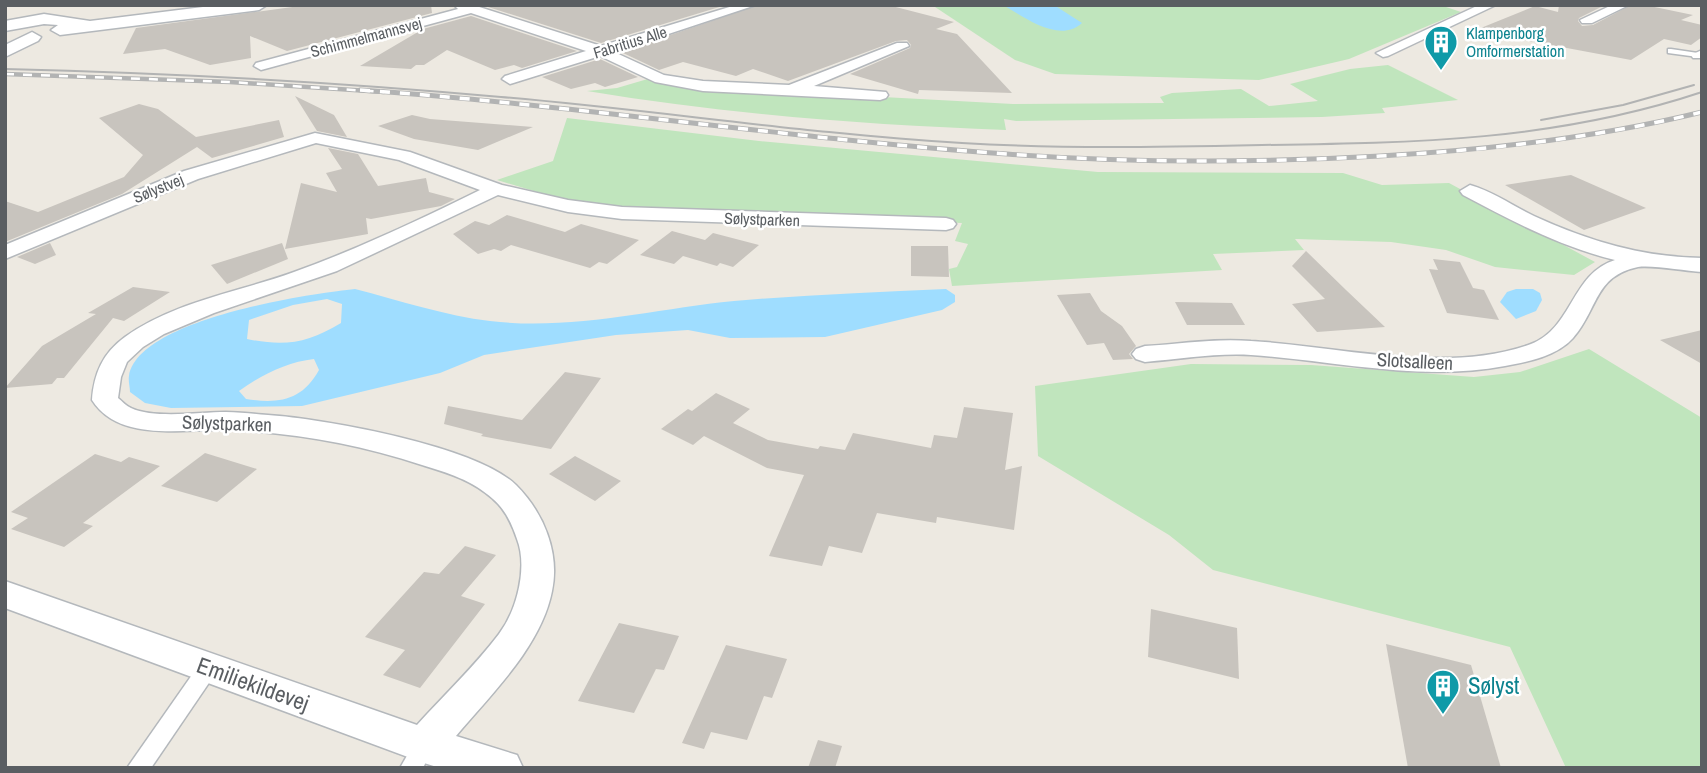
<svg xmlns="http://www.w3.org/2000/svg" width="1707" height="773" font-family="'Archivo Narrow',sans-serif">
<style>
.green{fill:#c0e5bd}
.water{fill:#9fddff;fill-rule:evenodd}
.building{fill:#c8c4be}
.lines{fill:none;stroke-linecap:round;stroke-linejoin:round}
.service-casing{stroke:#b4b8bc;stroke-width:3}
.minor-casing{stroke:#b4b8bc;stroke-width:3}
.tertiary-casing{stroke:#b4b8bc;stroke-width:3}
.service{fill:#fff;fill-rule:evenodd}
.minor{fill:#fff;fill-rule:evenodd}
.tertiary{fill:#fff;fill-rule:evenodd}
.tram{stroke:#b2b3b3;stroke-width:2}
.rail-far1-casing{stroke:#b2b3b3;stroke-width:4.5}
.rail-casing{stroke:#b2b3b3;stroke-width:5}
.rail-far1{stroke:#fff;stroke-width:2.5;stroke-dasharray:9;stroke-linecap:butt}
.rail{stroke:#fff;stroke-width:3.5;stroke-dasharray:10;stroke-linecap:butt}
.labels{text-anchor:middle;stroke-width:5;stroke-linejoin:round;paint-order:stroke}
.far-culture-label{font-size:16px;fill:#0d838f;stroke:#fff;text-anchor:start}
.far-street-label{font-size:16px;fill:#5a5e62;stroke:#fff}
.street-label{font-size:19px;fill:#5a5e62;stroke:#fff}
.near-street-label{font-size:23px;fill:#5a5e62;stroke:#fff}
.near-culture-label{font-size:23px;fill:#0d838f;stroke:#fff;text-anchor:start}
</style>
<rect width="100%" height="100%" fill="#ede9e1"/>
<g class="green">
<polygon points="932,5 1440,5 1461,12 1349,59 1259,80 1055,74 1015,60"/>
<path d="M1388,65l70,35 -76,8 3,5 -63,4 -306,4 -12,-2 2,11c-140,-5 -281,-16 -419,-39l30,-3 34,-10 139,14 223,12 151,-1 -4,-6 12,-4 69,-4 28,17 49,-5 -28,-17 60,-15z"/>
<polygon points="567,118 759,141 1098,172 1343,173 1382,185 1449,183 1595,262 1574,275 1495,267 1446,250 1391,242 1295,239 1304,250 1213,254 1222,270 952,286 949,269 957,267 968,244 955,241 962,223 624,210 570,202 497,180 553,161"/>
<polygon points="1589,349 1702,418 1702,768 1566,768 1510,647 1213,570 1169,535 1038,456 1035,386 1191,364 1311,365 1474,377 1520,372"/>
</g>
<g class="water">
<path d="M1003,5h51l28,18c-23,21 -58,-6 -79,-18z"/>
<path d="M355,289c43,11 91,27 135,32 81,10 163,-12 244,-20 70,-6 142,-9 212,-12l9,6v7l-13,8 -117,27 -95,1 -42,-8 -72,5 -132,20 -44,18 -138,33 -131,2 -26,-5 -15,-11c0,-5 -2,-12 -1,-16 9,-57 179,-82 226,-87zM327,299l15,5 -1,19c-33,20 -56,24 -94,16l2,-19 44,-15zM314,359l5,11c-17,31 -41,34 -73,29l-7,-8c22,-16 48,-29 75,-32z"/>
<polygon points="1516,289 1533,289 1540,293 1542,300 1536,311 1516,319 1500,302 1507,292"/>
</g>
<g class="building">
<polygon points="307,5 431,5 432,13 287,51 250,36 251,58 210,65 165,49 123,54 136,28"/>
<polygon points="482,5 726,5 601,43"/>
<polygon points="758,5 888,5 954,22 936,29 957,34 1012,93 919,90 918,94 850,74 910,48 911,45 907,40 896,41 788,81 753,69 736,76 683,62 659,70 621,52"/>
<polygon points="1559,5 1605,5 1579,18 1578,21 1582,26 1593,25 1631,5 1645,5 1693,15 1681,20 1702,25 1702,37 1691,45 1664,39 1631,60 1518,39 1503,40 1466,34 1535,6 1558,12"/>
<polygon points="471,16 577,51 522,68 514,65 495,70 447,50 424,65 416,65 411,69 360,66 423,29"/>
<polygon points="600,59 638,77 605,87 595,83 571,89 542,77"/>
<polygon points="295,96 334,115 347,137 317,131"/>
<polygon points="139,104 158,109 196,137 279,120 284,137 212,158 197,147 122,194 5,242 5,201 38,212 124,177 143,155 99,118"/>
<polygon points="412,115 430,119 533,127 478,150 414,139 378,126"/>
<polygon points="328,148 358,154 378,186 426,178 429,192 455,199 441,206 371,219 366,218 368,234 285,249 301,183 337,192 326,173 342,169"/>
<polygon points="1571,175 1646,208 1584,230 1505,185"/>
<polygon points="507,215 565,232 581,224 639,240 607,264 599,262 590,268 511,245 501,251 494,249 478,254 453,234 475,221 489,225"/>
<polygon points="672,231 705,240 713,233 759,245 733,267 720,263 717,266 683,256 674,264 640,255"/>
<polygon points="50,243 56,255 35,264 17,257"/>
<polygon points="282,243 288,259 227,284 211,265"/>
<polygon points="911,246 948,246 949,277 911,276"/>
<polygon points="1306,251 1346,290 1385,327 1317,332 1292,304 1325,299 1292,266"/>
<polygon points="1433,259 1460,262 1473,288 1484,290 1499,320 1447,313 1429,269 1438,270"/>
<polygon points="133,287 170,292 124,321 113,318 64,378 57,378 52,384 5,388 42,346 96,314 88,313"/>
<polygon points="1090,293 1101,311 1122,326 1136,346 1129,354 1133,359 1113,360 1104,343 1087,345 1057,295"/>
<polygon points="1175,302 1232,303 1245,325 1187,325"/>
<polygon points="1702,330 1702,364 1660,340"/>
<polygon points="565,372 601,378 551,449 481,436 483,434 444,424 448,406 522,420"/>
<polygon points="716,393 750,409 733,423 768,440 818,449 820,446 845,450 853,433 931,448 934,435 957,438 964,407 1013,413 1005,470 1022,466 1014,530 937,517 936,523 877,513 862,553 829,546 822,566 769,556 804,475 767,468 704,436 693,445 661,429 688,409 692,411"/>
<polygon points="205,453 257,469 217,502 161,486"/>
<polygon points="95,454 121,462 129,457 160,466 83,523 93,526 64,547 11,529 28,518 11,512"/>
<polygon points="575,456 621,481 595,501 549,474"/>
<polygon points="465,546 496,555 461,596 485,604 420,688 383,675 405,650 365,637 424,572 439,574"/>
<polygon points="1151,609 1237,628 1239,679 1148,657"/>
<polygon points="619,623 679,636 664,670 656,669 634,713 578,701"/>
<polygon points="1386,644 1471,665 1501,768 1408,768"/>
<polygon points="726,645 787,659 772,698 764,696 747,740 711,732 704,749 682,743"/>
<polygon points="818,740 842,746 835,768 808,768"/>
</g>
<g class="lines">
<defs>
<g id="service">
<polygon points="1671,49 1698,53 1702,55 1698,57 1668,53 1668,49"/>
<polygon points="208,660 215,662 218,668 215,674 151,768 127,768 201,662"/>
<polygon points="424,735 431,738 434,745 423,768 400,768 417,738"/>
</g>
<g id="minor">
<polygon points="454,5 473,5 601,46 736,5 756,5 614,52 664,75 703,81 789,85 897,43 907,43 909,46 814,86 886,92 888,95 886,98 880,100 703,91 655,82 600,56 510,84 502,79 505,76 586,51 471,13 261,70 254,66 256,63 458,9"/>
<polygon points="1479,5 1496,5 1388,56 1383,57 1376,53"/>
<polygon points="1612,5 1629,5 1592,23 1582,23 1580,20"/>
<polygon points="1702,50 1702,58 1693,58 1691,55"/>
<path d="M315,133l95,19 92,33 66,15 54,7 324,11 7,2 3,4 -3,4 -7,2 -324,-11 -54,-7 -70,-17 -161,76 -123,42 -50,21 -21,13 -16,15 -6,15 -3,21c4,3 8,8 13,10 23,11 69,4 95,4 14,0 28,2 42,3 58,4 208,31 248,70 28,28 44,68 36,106 -11,56 -61,103 -96,145l61,19 6,13h-83l-16,-5 -419,-155v-27l412,144c27,-30 58,-59 82,-91 18,-24 29,-67 18,-95 -5,-15 -12,-30 -24,-40 -21,-19 -45,-26 -71,-34 -63,-21 -126,-32 -192,-35 -44,-2 -110,14 -138,-30 2,-27 11,-47 33,-63 48,-35 114,-45 169,-65 64,-23 125,-52 186,-82l-81,-30 -83,-17 -118,36 -193,80v-14l179,-74z"/>
<path d="M1470,185c22,6 43,21 64,31 55,25 107,41 168,42v14c-17,-1 -49,-7 -64,-5 -44,9 -40,43 -65,71 -16,18 -45,24 -68,28 -84,16 -169,-5 -254,-11 -35,-2 -71,4 -106,7l-9,-3 -4,-5 4,-5 9,-3c35,-2 71,-8 106,-5 89,5 194,34 280,3 42,-16 40,-70 84,-84 -54,-13 -103,-39 -152,-65l-3,-4z"/>
</g>
<g id="tertiary">
<polygon points="219,5 267,5 259,10 60,35 51,30 58,25 44,24 5,31 5,21 44,14 90,21"/>
<polygon points="32,32 41,37 38,41 5,57 5,45"/>
</g>
</defs>
<use href="#service" class="service-casing"/>
<use href="#minor" class="minor-casing"/>
<use href="#tertiary" class="tertiary-casing"/>
<use href="#service" class="service"/>
<use href="#minor" class="minor"/>
<use href="#tertiary" class="tertiary"/>
<g class="tram">
<path d="M5,69c166,4 331,13 496,28 154,13 307,37 461,46 100,6 200,4 300,2 153,-2 293,-4 440,-53"/>
<polyline points="1541,120 1623,105 1694,85"/>
</g>
<defs>
<polyline id="rail-far1" points="5,74 230,82 384,92"/>
<path id="rail" d="M360,90c216,15 431,49 647,64 124,9 249,9 373,2 109,-6 216,-18 322,-44"/>
</defs>
<use href="#rail-far1" class="rail-far1-casing"/>
<use href="#rail" class="rail-casing"/>
<use href="#rail-far1" class="rail-far1"/>
<use href="#rail" class="rail"/>
</g>
<defs>
<symbol id="building-pin" viewBox="-11 -11 22 30"><path d="M0 17L-7.5 6A9.5 9.5 0 1 1 7.5 6Z" fill="#0f9aa8" stroke="#fff"/><path d="M-4-6H4V6H1V3H-1V6H-4ZM-2.5-4.3h1.7v1.8h-1.7ZM.8-4.3h1.7v1.8H.8ZM-2.5-1h1.7V.8h-1.7ZM.8-1h1.7V.8H.8Z" fill="#fff"/></symbol>
</defs>
<g fill-rule="evenodd">
<use href="#building-pin" x="1422" y="23" width="38" height="52"/>
<use href="#building-pin" x="1424" y="667" width="38" height="52"/>
</g>
<g class="labels">
<g class="far-culture-label">
<text x="1466" y="39">Klampenborg<tspan x="1466" dy="18">Omformerstation</tspan></text>
</g>
<g class="far-street-label">
<text transform="translate(366 37) rotate(-15)" y="6">Schimmelmannsvej</text>
<text transform="translate(630 42) rotate(-17)" y="6">Fabritius Alle</text>
<text transform="translate(158 188) rotate(-22)" y="6">Sølystvej</text>
<text transform="translate(762 219) rotate(2)" y="6">Sølystparken</text>
</g>
<g class="street-label">
<text transform="translate(1415 361) rotate(3)" y="7">Slotsalleen</text>
<text transform="translate(227 423) rotate(2)" y="7">Sølystparken</text>
</g>
<g class="near-street-label">
<text transform="translate(253 684) rotate(20)" y="8">Emiliekildevej</text>
</g>
<g class="near-culture-label">
<text x="1468" y="694">Sølyst</text>
</g>
</g>
<rect width="1707" height="773" fill="none" stroke="#5a5e62" stroke-width="14"/>
</svg>
